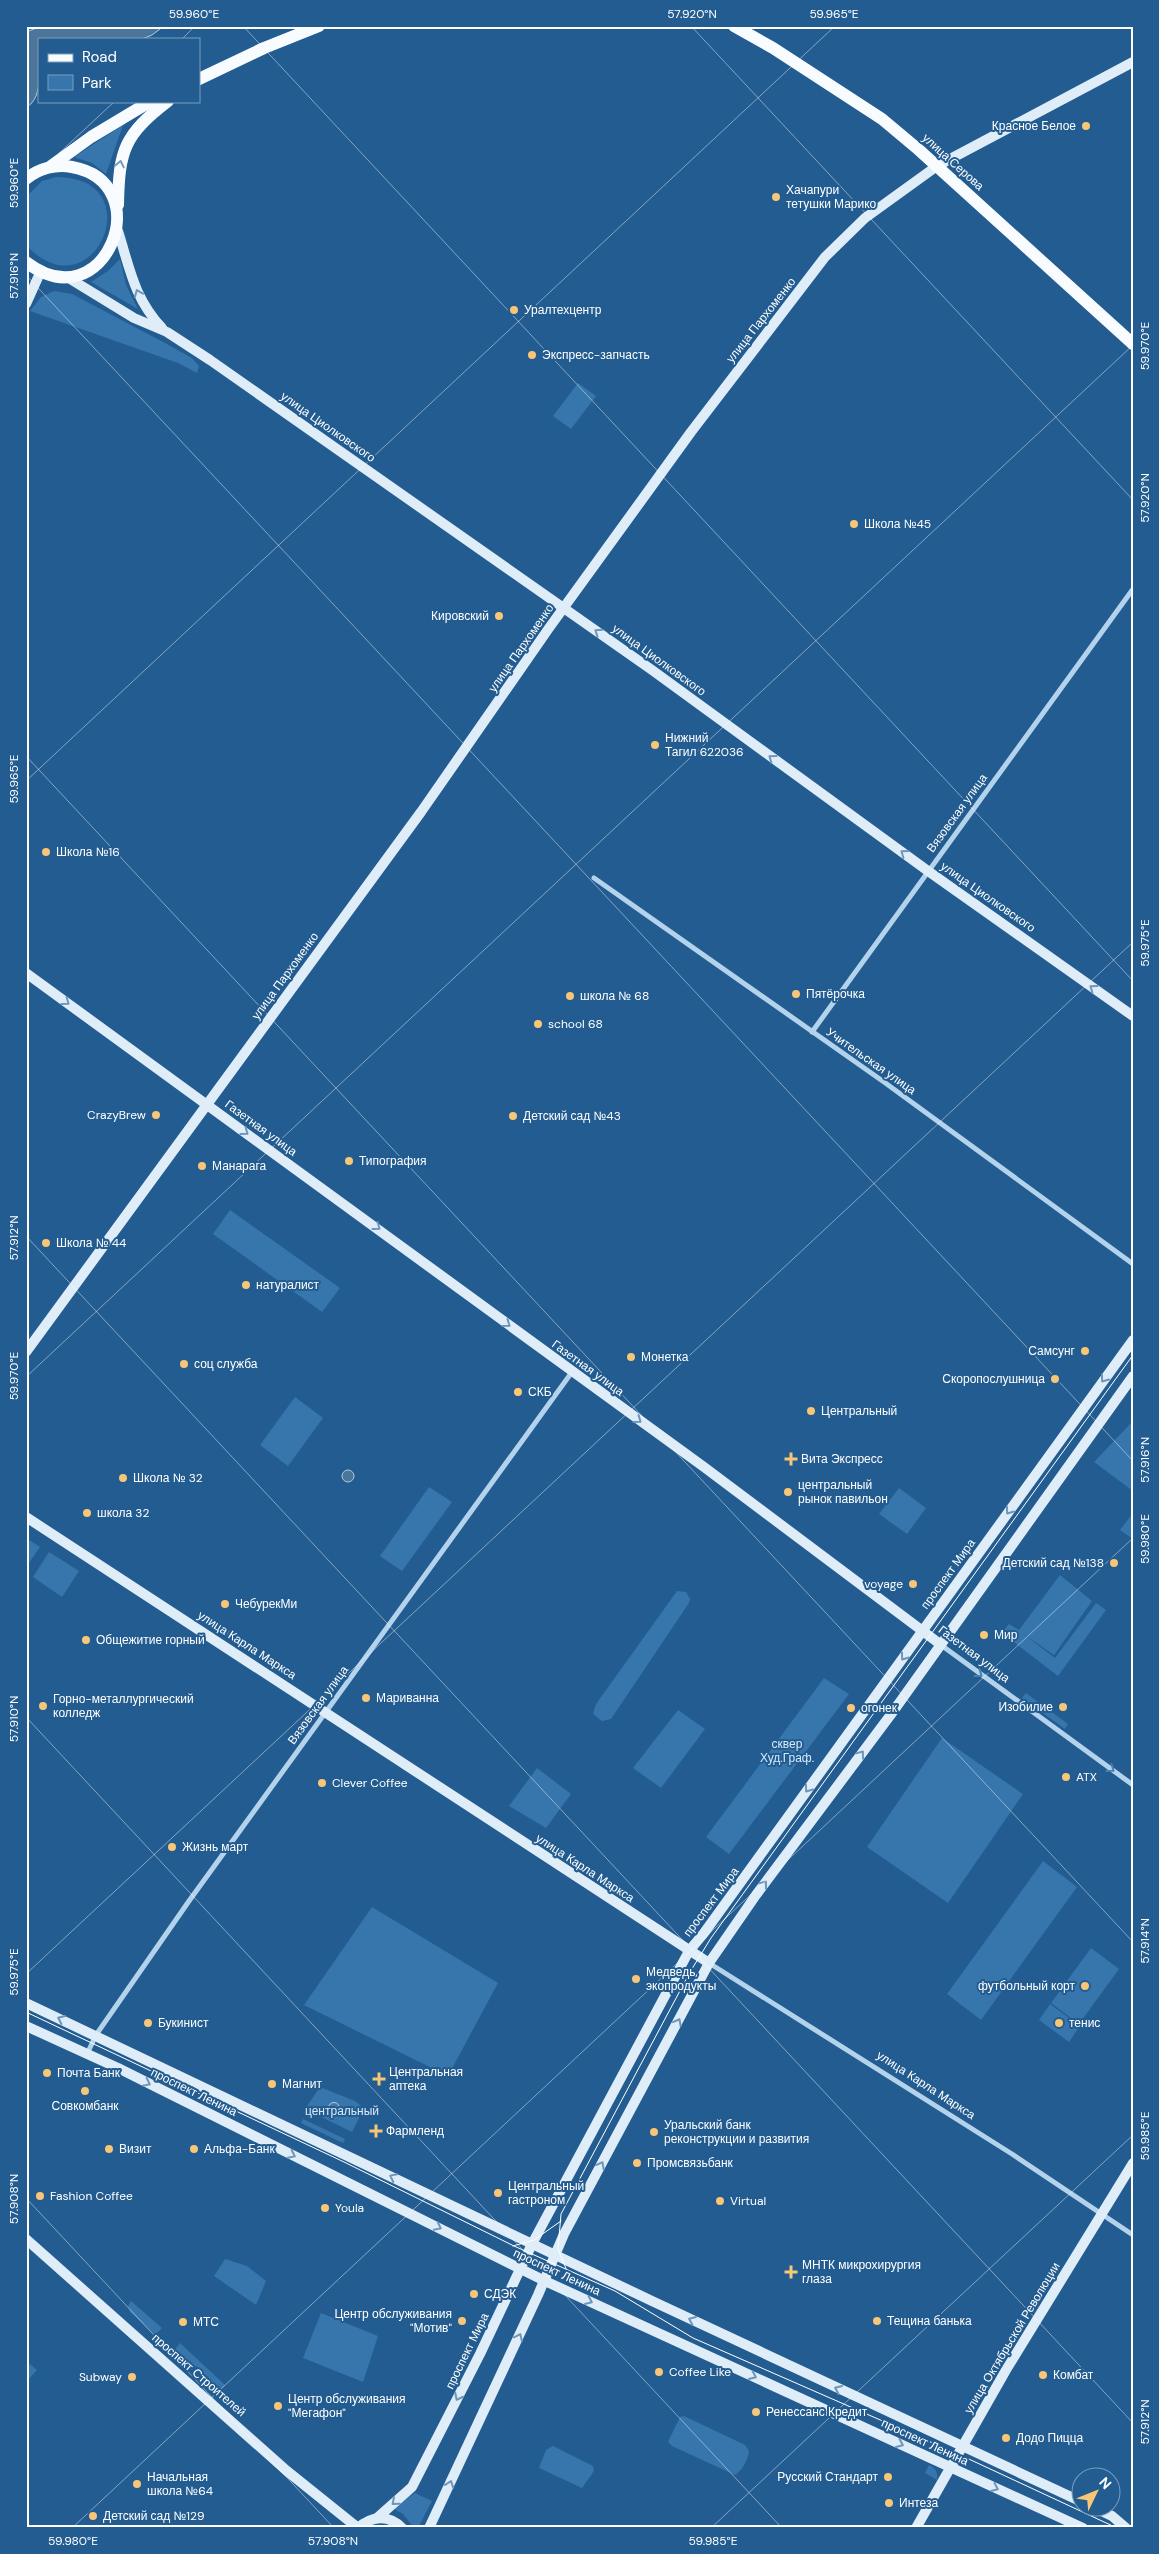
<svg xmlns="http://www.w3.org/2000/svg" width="1159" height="2554" font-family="'DM Sans',sans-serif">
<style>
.green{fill:#3676ad}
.water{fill:#4d7599;stroke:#a7ceed}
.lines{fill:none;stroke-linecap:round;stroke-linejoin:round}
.street{stroke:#b3d2ec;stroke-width:5}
.secondary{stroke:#dfedf9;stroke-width:10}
.primary{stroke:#f9fcff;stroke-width:12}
.tram{stroke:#fff;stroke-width:1}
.oneway{stroke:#789cbc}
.oneway2{stroke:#6e96ba}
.oneway3{stroke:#4e7fac}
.ticks{fill:none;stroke:#fff;stroke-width:1;stroke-opacity:0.45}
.poi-dot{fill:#f8c676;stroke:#225c90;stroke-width:2}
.labels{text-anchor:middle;stroke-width:4;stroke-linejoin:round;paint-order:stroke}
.poi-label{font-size:12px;fill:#fff;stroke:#225c90;text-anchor:start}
.street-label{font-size:12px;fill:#fff;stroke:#225c90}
.park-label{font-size:12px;fill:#d8eaf9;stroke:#225c90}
.neatline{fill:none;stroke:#fff;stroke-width:2}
.ticks-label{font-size:12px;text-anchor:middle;fill:#fff}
</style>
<rect width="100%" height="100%" fill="#225c90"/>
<g class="green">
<polygon points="123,125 106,174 92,163 74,157"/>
<path d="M56,177c98,0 37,140 -30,68v-48l16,-16z"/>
<polygon points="120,259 126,285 138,309 91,282 108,271"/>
<polygon points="54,291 72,294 165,343 192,358 199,366 197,373 178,363 30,311 41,297"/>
<polygon points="578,383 596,396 571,429 553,416"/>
<polygon points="230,1210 340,1288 322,1312 213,1234"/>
<polygon points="295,1397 323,1418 288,1466 260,1445"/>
<polygon points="1132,1422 1133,1422 1133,1491 1094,1462"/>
<polygon points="429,1487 452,1502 402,1571 380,1556"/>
<polygon points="899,1488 926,1508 907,1534 879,1514"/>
<polygon points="1133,1513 1133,1539 1120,1530"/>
<polygon points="26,1538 40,1547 26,1567"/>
<polygon points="49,1552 79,1571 62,1597 33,1577"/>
<polygon points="1060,1575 1092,1601 1054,1655 1022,1633 1055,1658 1096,1603 1106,1610 1058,1676 1002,1633 1009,1624 1019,1630"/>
<polygon points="677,1591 686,1592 690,1599 689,1603 611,1719 602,1721 593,1714 596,1704"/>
<polygon points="204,1615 238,1636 230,1639 204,1620"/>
<polygon points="824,1678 849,1694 729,1854 706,1837"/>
<polygon points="1026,1693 1068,1724 1065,1729 1022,1698"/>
<polygon points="678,1710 705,1729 661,1788 633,1768"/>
<polygon points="942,1738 1023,1794 948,1903 867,1847"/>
<polygon points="537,1768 571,1794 546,1828 509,1806"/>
<polygon points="1043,1861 1077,1887 981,2020 947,1994"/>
<polygon points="372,1907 498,1983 448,2076 304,2005"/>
<polygon points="1091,1948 1119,1969 1079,2024 1051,2003"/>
<polygon points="1050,2004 1080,2026 1069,2042 1039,2020"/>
<polygon points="320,2087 355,2101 361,2106 361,2114 352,2132 305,2109"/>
<polygon points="303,2119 345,2139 343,2143 301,2123"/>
<polygon points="225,2259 247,2266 266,2281 256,2305 214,2276"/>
<polygon points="131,2301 162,2328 155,2335 130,2312 128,2306"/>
<polygon points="321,2313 378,2336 363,2382 303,2358"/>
<polygon points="180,2343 225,2385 220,2391 208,2383 211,2380 196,2366 192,2370 173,2352"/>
<polygon points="26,2361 37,2370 26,2382"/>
<path d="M684,2416l61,29 4,6c-1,8 -6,19 -14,24l-63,-29 -4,-4 12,-25z"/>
<polygon points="553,2446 593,2466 594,2471 582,2488 539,2468 546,2450"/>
<path d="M929,2465c7,3 9,8 8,15l-12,-7z"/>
<polygon points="415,2493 432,2501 418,2528 414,2528 403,2514 393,2508"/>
</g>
<g class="water">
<path d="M42,26h122l-12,9 -10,4h-103c0,17 6,61 -13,68v-75z"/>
<circle cx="348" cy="1476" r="6"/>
<circle cx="334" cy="2108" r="5.5"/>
</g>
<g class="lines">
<g class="street">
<polyline points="594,878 884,1082 1133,1264"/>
<polyline points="812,1032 1133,589"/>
<polyline points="941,1645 1133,1785"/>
<polyline points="709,1963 1012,2154 1133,2235"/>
<polyline points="87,2054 96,2035 189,1901 572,1372"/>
</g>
<g class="secondary">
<path d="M118,231c12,38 16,67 44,97"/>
<polyline points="67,277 134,318 167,332 210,360 652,670 928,871 1133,1016"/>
<polyline points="26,304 40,273"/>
<polyline points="26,973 704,1467 940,1644"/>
<polyline points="26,1352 421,812 549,628 691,432 825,257 865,218 937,166 1133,62"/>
<polyline points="26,1517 709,1963"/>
<polyline points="26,2003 652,2301 1082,2502"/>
<polyline points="26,2026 118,2068 545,2281 1083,2528"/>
<polyline points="26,2239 287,2471 358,2528"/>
<polyline points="1091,2506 1112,2516 1126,2528"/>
<polyline points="377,2518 412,2487 480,2354 532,2244 689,1951 704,1933 1133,1340"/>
<path d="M358,2528c13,-12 31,-14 44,0"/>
<polyline points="429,2528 538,2295 564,2234 709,1963 756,1895 892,1713 1133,1376"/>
<polyline points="916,2528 1006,2370 1133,2163"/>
</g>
<g class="primary">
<polyline points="734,26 773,48 882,119 919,150 1133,344"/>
<polyline points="199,79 264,48 319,26"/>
<polyline points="51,166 91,137 151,101"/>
<path d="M26,179c13,-11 30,-15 46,-12 88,16 33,156 -46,95"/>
<path d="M118,205c1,-55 6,-70 50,-104"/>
</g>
<g class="tram">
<polyline points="26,2012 344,2162 514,2246 615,2291 693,2338 958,2454 1117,2528"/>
<polyline points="513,2246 534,2240 561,2221"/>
<polyline points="567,2271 558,2249 561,2214 690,1972 711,1938 1133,1355"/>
</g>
</g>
<defs><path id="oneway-chevron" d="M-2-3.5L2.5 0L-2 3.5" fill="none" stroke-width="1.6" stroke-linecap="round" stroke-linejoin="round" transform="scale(1.25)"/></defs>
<use class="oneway" href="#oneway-chevron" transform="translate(120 164) rotate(-78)"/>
<g class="oneway2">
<use href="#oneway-chevron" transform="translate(138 293) rotate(-112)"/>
<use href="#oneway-chevron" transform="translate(598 632) rotate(-145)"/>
<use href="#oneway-chevron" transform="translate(772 758) rotate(-144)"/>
<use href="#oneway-chevron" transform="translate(904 853) rotate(-144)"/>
<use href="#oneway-chevron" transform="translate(1093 988) rotate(-144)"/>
<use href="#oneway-chevron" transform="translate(66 1002) rotate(36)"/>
<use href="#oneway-chevron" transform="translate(245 1132) rotate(36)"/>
<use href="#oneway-chevron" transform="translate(377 1227) rotate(36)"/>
<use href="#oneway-chevron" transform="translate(507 1324) rotate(36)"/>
<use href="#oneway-chevron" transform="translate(1104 1379) rotate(126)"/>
<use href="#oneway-chevron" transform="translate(638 1420) rotate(36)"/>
<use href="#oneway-chevron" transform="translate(1009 1511) rotate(126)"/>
<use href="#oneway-chevron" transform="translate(904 1657) rotate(126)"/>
<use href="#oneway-chevron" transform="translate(861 1754) rotate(-53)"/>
<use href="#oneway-chevron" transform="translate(808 1789) rotate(126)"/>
<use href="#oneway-chevron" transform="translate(764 1884) rotate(-53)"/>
<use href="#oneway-chevron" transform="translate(61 2019) rotate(-155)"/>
<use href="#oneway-chevron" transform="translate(678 2022) rotate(-62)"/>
<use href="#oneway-chevron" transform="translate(147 2083) rotate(26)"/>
<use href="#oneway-chevron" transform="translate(292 2155) rotate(26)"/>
<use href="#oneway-chevron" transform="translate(601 2165) rotate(-61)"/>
<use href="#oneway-chevron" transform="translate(393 2177) rotate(-154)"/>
<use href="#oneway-chevron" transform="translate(438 2227) rotate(26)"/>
<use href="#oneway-chevron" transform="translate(589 2301) rotate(25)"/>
<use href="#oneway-chevron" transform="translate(692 2320) rotate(-155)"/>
<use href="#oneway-chevron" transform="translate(519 2337) rotate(-65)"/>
<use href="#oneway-chevron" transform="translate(753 2376) rotate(25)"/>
<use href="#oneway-chevron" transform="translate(838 2389) rotate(-155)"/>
<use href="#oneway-chevron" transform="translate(458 2397) rotate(117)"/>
<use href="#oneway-chevron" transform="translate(900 2444) rotate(25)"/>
<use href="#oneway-chevron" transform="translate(450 2484) rotate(-70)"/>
<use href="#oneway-chevron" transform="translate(995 2488) rotate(24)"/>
<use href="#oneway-chevron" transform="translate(395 2502) rotate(139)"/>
</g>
<g class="oneway3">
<use href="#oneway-chevron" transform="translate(979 1674) rotate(36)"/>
<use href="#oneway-chevron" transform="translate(1111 1769) rotate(36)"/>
</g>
<path class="ticks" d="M243,26l890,955M691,26l442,474M182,39l13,-13M26,184l89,-83M26,275l1107,1186M26,756l1107,1186M26,781l809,-755M26,1236l1107,1187M26,1377l1107,-1032M26,1717l756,811M26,1974l1107,-1032M26,2198l308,330M72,2528l1061,-990M711,2528l422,-393"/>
<g class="poi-dot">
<circle cx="1086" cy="126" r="5"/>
<circle cx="776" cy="197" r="5"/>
<circle cx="514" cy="310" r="5"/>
<circle cx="532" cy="355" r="5"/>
<circle cx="854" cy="524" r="5"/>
<circle cx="499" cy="616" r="5"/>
<circle cx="655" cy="745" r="5"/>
<circle cx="46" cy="852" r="5"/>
<circle cx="796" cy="994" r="5"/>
<circle cx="570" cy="996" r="5"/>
<circle cx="538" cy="1024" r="5"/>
<circle cx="156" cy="1115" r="5"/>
<circle cx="513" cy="1116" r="5"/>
<circle cx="349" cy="1161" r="5"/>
<circle cx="202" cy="1166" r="5"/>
<circle cx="46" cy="1243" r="5"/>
<circle cx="246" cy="1285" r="5"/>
<circle cx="1085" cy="1351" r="5"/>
<circle cx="631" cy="1357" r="5"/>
<circle cx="184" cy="1364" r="5"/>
<circle cx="1055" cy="1379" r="5"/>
<circle cx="518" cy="1392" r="5"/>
<circle cx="811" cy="1411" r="5"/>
<path d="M788.5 1451.5h5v5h5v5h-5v5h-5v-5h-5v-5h5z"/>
<circle cx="123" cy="1478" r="5"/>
<circle cx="788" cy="1492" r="5"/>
<circle cx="87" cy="1513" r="5"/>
<circle cx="1114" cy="1563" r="5"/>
<circle cx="913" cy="1584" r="5"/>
<circle cx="225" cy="1604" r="5"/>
<circle cx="984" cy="1635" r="5"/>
<circle cx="86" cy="1640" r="5"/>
<circle cx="366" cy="1698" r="5"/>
<circle cx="43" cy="1706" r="5"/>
<circle cx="1063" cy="1707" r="5"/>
<circle cx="851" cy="1708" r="5"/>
<circle cx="1066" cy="1777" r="5"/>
<circle cx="322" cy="1783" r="5"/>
<circle cx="172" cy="1847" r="5"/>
<circle cx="636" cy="1979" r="5"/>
<circle cx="1085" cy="1986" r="5"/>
<circle cx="148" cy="2023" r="5"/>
<circle cx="1059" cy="2023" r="5"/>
<circle cx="47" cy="2073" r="5"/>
<path d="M376.5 2071.5h5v5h5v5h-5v5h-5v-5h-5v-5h5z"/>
<circle cx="272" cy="2084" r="5"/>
<circle cx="85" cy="2091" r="5"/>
<path d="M373.5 2123.5h5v5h5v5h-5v5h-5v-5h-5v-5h5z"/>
<circle cx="654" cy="2132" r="5"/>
<circle cx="109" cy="2149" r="5"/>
<circle cx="194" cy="2149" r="5"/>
<circle cx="637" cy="2163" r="5"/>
<circle cx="498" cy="2193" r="5"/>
<circle cx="40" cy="2196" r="5"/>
<circle cx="720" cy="2201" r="5"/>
<circle cx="325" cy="2208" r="5"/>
<path d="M788.5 2264.5h5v5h5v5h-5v5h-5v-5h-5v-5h5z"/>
<circle cx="474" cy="2294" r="5"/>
<circle cx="462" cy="2321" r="5"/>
<circle cx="877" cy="2321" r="5"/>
<circle cx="183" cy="2322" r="5"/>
<circle cx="659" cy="2372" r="5"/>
<circle cx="1043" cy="2375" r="5"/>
<circle cx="132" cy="2377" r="5"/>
<circle cx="278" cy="2406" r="5"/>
<circle cx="756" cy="2412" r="5"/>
<circle cx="1006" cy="2438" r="5"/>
<circle cx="888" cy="2477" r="5"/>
<circle cx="137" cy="2484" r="5"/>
<circle cx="889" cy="2503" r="5"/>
<circle cx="93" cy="2516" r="5"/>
</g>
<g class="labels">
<g class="poi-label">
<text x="1076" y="130" text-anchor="end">Красное Белое</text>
<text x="786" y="194">Хачапури<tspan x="786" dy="14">тетушки Марико</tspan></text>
<text x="524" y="314">Уралтехцентр</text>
<text x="542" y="359">Экспресс-запчасть</text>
<text x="864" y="528">Школа №45</text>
<text x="489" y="620" text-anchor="end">Кировский</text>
<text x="665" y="742">Нижний<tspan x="665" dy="14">Тагил 622036</tspan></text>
<text x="56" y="856">Школа №16</text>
<text x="806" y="998">Пятёрочка</text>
<text x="580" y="1000">школа № 68</text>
<text x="548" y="1028">school 68</text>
<text x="146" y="1119" text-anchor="end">CrazyBrew</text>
<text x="523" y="1120">Детский сад №43</text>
<text x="359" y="1165">Типография</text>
<text x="212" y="1170">Манарага</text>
<text x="56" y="1247">Школа № 44</text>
<text x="256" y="1289">натуралист</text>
<text x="1075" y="1355" text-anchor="end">Самсунг</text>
<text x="641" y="1361">Монетка</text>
<text x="194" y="1368">соц служба</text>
<text x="1045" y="1383" text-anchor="end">Скоропослушница</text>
<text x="528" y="1396">СКБ</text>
<text x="821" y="1415">Центральный</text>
<text x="801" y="1463">Вита Экспресс</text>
<text x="133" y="1482">Школа № 32</text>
<text x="798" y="1489">центральный<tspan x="798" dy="14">рынок павильон</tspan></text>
<text x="97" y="1517">школа 32</text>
<text x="1104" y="1567" text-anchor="end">Детский сад №138</text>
<text x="903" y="1588" text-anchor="end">voyage</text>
<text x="235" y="1608">ЧебурекМи</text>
<text x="994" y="1639">Мир</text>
<text x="96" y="1644">Общежитие горный</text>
<text x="376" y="1702">Мариванна</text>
<text x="53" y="1703">Горно-металлургический<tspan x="53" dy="14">колледж</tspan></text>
<text x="1053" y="1711" text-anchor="end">Изобилие</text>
<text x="861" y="1712">огонек</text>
<text x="1076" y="1781">ATX</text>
<text x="332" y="1787">Clever Coffee</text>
<text x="182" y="1851">Жизнь март</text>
<text x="646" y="1976">Медведь,<tspan x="646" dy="14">экопродукты</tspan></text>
<text x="1075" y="1990" text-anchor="end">футбольный корт</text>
<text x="158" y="2027">Букинист</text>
<text x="1069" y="2027">тенис</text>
<text x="389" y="2076">Центральная<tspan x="389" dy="14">аптека</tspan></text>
<text x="57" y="2077">Почта Банк</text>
<text x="282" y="2088">Магнит</text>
<text x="85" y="2110" text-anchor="middle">Совкомбанк</text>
<text x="664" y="2129">Уральский банк<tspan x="664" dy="14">реконструкции и развития</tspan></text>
<text x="386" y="2135">Фармленд</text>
<text x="119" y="2153">Визит</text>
<text x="204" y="2153">Альфа-Банк</text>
<text x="647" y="2167">Промсвязьбанк</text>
<text x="508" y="2190">Центральный<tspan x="508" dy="14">гастроном</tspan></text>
<text x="50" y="2200">Fashion Coffee</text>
<text x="730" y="2205">Virtual</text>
<text x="335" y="2212">Youla</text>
<text x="802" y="2269">МНТК микрохирургия<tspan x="802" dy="14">глаза</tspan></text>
<text x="484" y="2298">СДЭК</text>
<text x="452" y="2318" text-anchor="end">Центр обслуживания<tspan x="452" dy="14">"Мотив"</tspan></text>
<text x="887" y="2325">Тещина банька</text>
<text x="193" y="2326">МТС</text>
<text x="669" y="2376">Coffee Like</text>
<text x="1053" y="2379">Комбат</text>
<text x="122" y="2381" text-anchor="end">Subway</text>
<text x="288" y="2403">Центр обслуживания<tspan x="288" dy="14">"Мегафон"</tspan></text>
<text x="766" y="2416">Ренессанс Кредит</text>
<text x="1016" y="2442">Додо Пицца</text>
<text x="147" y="2481">Начальная<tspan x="147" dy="14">школа №64</tspan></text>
<text x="878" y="2481" text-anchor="end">Русский Стандарт</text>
<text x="899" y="2507">Интеза</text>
<text x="103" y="2520">Детский сад №129</text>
</g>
<g class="street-label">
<text transform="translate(953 162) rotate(42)" y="4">улица Серова</text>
<text transform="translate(761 320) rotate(-52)" y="4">улица Пархоменко</text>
<text transform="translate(328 427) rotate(35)" y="4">улица Циолковского</text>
<text transform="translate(521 648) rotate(-55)" y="4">улица Пархоменко</text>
<text transform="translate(659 660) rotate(36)" y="4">улица Циолковского</text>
<text transform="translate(957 813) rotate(-54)" y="4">Вязовская улица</text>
<text transform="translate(988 897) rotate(35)" y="4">улица Циолковского</text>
<text transform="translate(285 976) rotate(-54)" y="4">улица Пархоменко</text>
<text transform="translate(871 1061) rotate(35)" y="4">Учительская улица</text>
<text transform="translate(261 1128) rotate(36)" y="4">Газетная улица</text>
<text transform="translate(588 1368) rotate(36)" y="4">Газетная улица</text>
<text transform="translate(948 1574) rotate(-54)" y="4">проспект Мира</text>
<text transform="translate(247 1645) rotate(33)" y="4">улица Карла Маркса</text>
<text transform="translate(974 1654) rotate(37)" y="4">Газетная улица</text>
<text transform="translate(318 1705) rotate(-54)" y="4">Вязовская улица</text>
<text transform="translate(585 1868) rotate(33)" y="4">улица Карла Маркса</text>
<text transform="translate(711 1902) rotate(-53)" y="4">проспект Мира</text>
<text transform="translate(926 2085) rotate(33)" y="4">улица Карла Маркса</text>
<text transform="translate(194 2092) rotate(26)" y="4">проспект Ленина</text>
<text transform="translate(557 2272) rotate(25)" y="4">проспект Ленина</text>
<text transform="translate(1012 2338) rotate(-59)" y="4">улица Октябрьской Революции</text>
<text transform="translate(467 2351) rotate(-64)" y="4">проспект Мира</text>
<text transform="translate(199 2375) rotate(41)" y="4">проспект Строителей</text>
<text transform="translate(925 2442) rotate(25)" y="4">проспект Ленина</text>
</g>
<g class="park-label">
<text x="787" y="1748">сквер<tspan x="787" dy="14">Худ.Граф.</tspan></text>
<text x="342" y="2115">центральный</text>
</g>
</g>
<rect width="1159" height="2554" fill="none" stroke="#225c90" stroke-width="55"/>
<rect x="38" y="38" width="162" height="65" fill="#225c90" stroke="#7a9dbc"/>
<rect x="48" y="54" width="25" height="8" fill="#f9fcff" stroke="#7a9dbc"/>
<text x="82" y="62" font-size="15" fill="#ffffff">Road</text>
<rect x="48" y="75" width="25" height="15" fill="#3676ad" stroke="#7a9dbc"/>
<text x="82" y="88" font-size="15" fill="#ffffff">Park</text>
<g transform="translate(1096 2492) rotate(47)"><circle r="24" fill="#225c90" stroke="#7a9dbc"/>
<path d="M0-4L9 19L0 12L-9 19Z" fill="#f8c676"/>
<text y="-8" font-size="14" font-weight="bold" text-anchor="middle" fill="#ffffff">N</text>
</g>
<rect x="28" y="28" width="1104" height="2498" class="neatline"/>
<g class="ticks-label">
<text x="194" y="18">59.960°E</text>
<text x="692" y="18">57.920°N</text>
<text x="834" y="18">59.965°E</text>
<text transform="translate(14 183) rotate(-90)" y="4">59.960°E</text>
<text transform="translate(14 276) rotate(-90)" y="4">57.916°N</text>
<text transform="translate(1145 346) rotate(-90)" y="4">59.970°E</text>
<text transform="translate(1145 498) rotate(-90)" y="4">57.920°N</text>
<text transform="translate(14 779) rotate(-90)" y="4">59.965°E</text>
<text transform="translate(1145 943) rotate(-90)" y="4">59.975°E</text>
<text transform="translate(14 1238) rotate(-90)" y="4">57.912°N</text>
<text transform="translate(14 1376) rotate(-90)" y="4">59.970°E</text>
<text transform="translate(1145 1460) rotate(-90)" y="4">57.916°N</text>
<text transform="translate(1145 1539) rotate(-90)" y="4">59.980°E</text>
<text transform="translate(14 1719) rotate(-90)" y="4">57.910°N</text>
<text transform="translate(1145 1941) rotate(-90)" y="4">57.914°N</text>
<text transform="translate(14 1972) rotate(-90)" y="4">59.975°E</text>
<text transform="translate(1145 2136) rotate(-90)" y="4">59.985°E</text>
<text transform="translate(14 2199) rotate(-90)" y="4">57.908°N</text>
<text transform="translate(1145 2422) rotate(-90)" y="4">57.912°N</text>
<text x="73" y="2545">59.980°E</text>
<text x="333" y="2545">57.908°N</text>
<text x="713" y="2545">59.985°E</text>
</g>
</svg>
